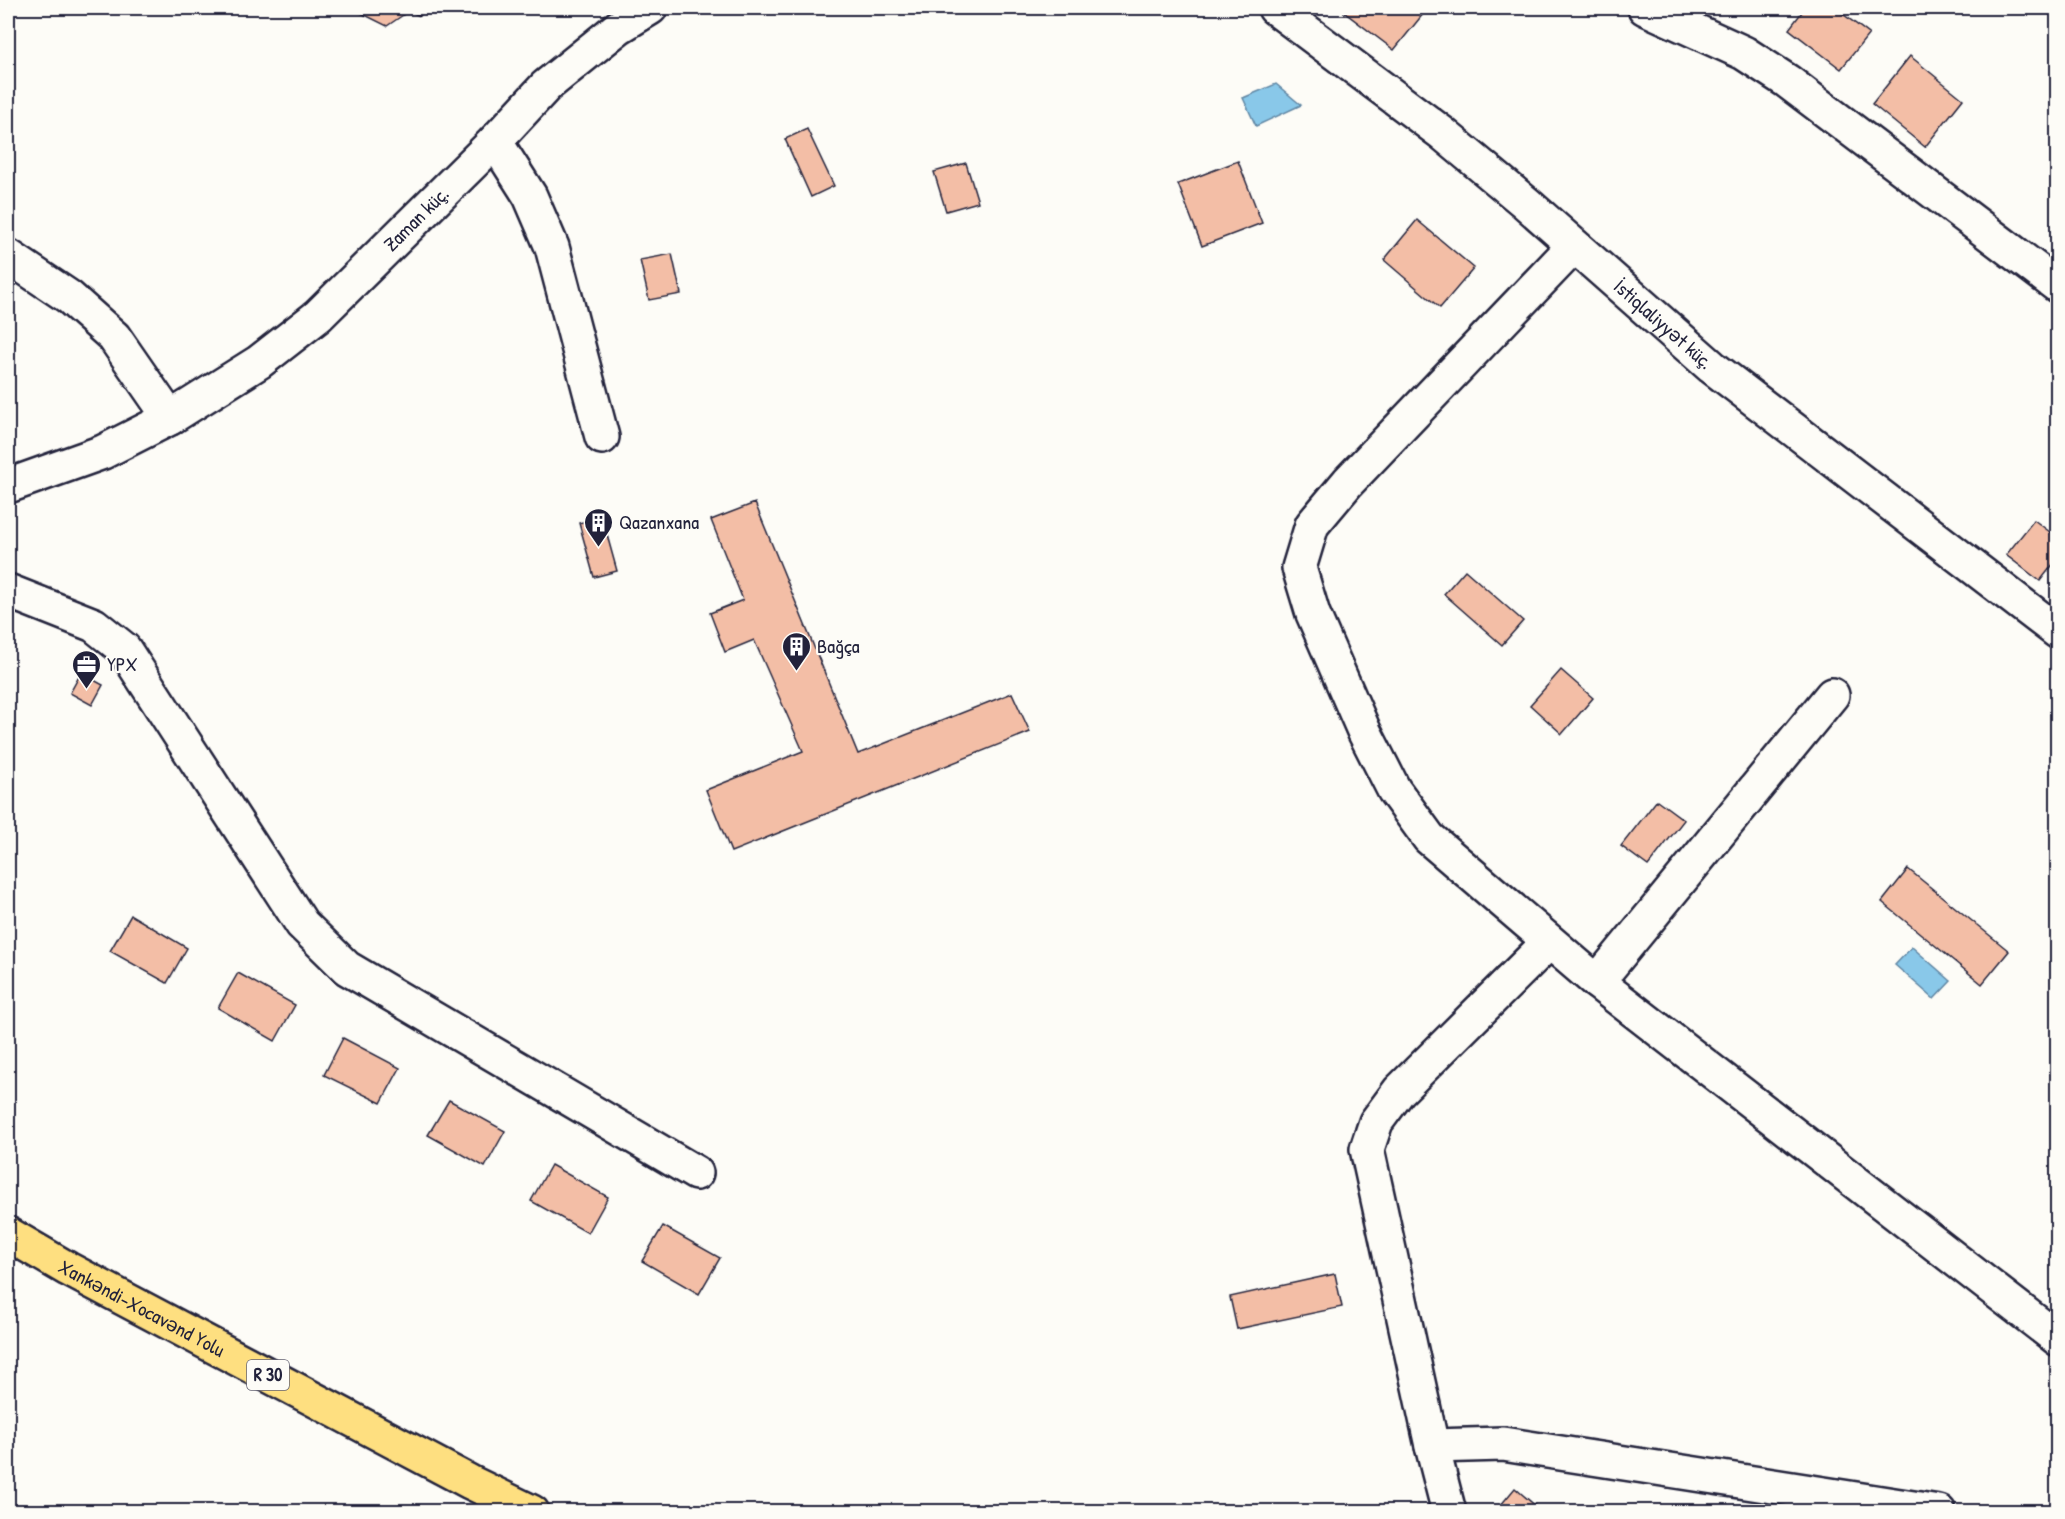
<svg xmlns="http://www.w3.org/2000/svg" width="2065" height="1519" font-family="'Patrick Hand',sans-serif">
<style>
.water{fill:#89c8e9;stroke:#6086a3;stroke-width:1.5}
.building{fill:#f3bea6;stroke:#22223b;stroke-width:1.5}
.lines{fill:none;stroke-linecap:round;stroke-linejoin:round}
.minor-casing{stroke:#22223b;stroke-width:38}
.major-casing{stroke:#22223b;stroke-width:38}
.minor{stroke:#fdfcf7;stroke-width:33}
.major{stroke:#fedf80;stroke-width:33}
.labels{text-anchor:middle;stroke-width:4.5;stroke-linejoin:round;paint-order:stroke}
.shield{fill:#fdfcf7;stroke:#646373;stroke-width:1.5}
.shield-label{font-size:18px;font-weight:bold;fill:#22223b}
.street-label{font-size:20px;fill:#22223b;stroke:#fdfcf7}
.poi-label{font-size:20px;fill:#22223b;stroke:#fdfcf7;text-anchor:start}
</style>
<rect width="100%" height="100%" fill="#fdfcf7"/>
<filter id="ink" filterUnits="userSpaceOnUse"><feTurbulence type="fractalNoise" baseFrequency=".0167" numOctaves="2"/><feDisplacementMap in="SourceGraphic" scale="12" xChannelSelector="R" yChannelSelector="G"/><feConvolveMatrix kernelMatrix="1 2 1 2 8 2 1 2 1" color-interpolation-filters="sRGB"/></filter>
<g filter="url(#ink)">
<g class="water">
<polygon points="1276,84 1301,105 1256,126 1243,98"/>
<polygon points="1912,947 1951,981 1934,999 1895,965"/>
</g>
<g class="building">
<polygon points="351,8 425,8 420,16 409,11 387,26"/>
<polygon points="1347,8 1428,8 1394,50 1344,12"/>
<polygon points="1805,8 1835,8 1869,34 1841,69 1789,29"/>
<polygon points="1910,56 1963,99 1925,147 1872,104"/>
<polygon points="807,129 834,186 811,197 785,139"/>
<polygon points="1238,161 1262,223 1202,246 1178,184"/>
<polygon points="966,163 978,202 946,211 934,172"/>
<polygon points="1417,220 1474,268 1440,308 1384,260"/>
<polygon points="672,254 681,294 649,300 640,260"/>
<polygon points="755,503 858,754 1012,693 1030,732 731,852 706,790 803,751 754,640 725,652 710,613 743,600 711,520"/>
<polygon points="602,517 617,571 594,577 579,523"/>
<polygon points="2034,520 2058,538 2058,558 2040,581 2006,555"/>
<polygon points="1465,570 1523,621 1502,645 1444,594"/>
<polygon points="1561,670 1593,698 1562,734 1530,705"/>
<polygon points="81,673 103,685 92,705 70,693"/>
<polygon points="1657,800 1684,820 1648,866 1621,846"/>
<polygon points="1908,869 2009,951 1982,984 1882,902"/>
<polygon points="131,915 187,948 167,983 110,951"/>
<polygon points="238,973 295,1005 275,1041 218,1008"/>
<polygon points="343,1038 400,1068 381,1103 324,1075"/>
<polygon points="449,1100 505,1131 485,1167 428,1135"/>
<polygon points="551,1165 608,1197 588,1233 531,1201"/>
<polygon points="663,1226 720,1258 699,1294 642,1261"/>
<polygon points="1335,1274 1342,1307 1237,1329 1230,1297"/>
<polygon points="1515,1488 1539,1509 1537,1512 1495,1512"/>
</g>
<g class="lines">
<defs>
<g id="minor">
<path id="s1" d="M1275,8l167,125 84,70 186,164 346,265"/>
<polyline points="1645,8 1744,53 1787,81 2058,286"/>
<polyline points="495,141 530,196 552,247 602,437"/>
<polyline points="1574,246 1348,482 1312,525 1299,568 1313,614 1364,731 1394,790 1429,838 1597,982 2058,1339"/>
<polyline points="8,256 69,297 114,337 170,418"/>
<path id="s2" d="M8,486l95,-34 67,-34 89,-56 59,-46 177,-175 51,-55 73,-59 31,-19"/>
<polyline points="8,591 94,625 124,649 302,924 347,968 696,1173"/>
<polyline points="1597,982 1832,695"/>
<polyline points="1432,1446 1503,1444 1939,1512"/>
<polyline points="1449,1512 1432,1446 1367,1149 1376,1122 1399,1091 1549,942"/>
</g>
<g id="major">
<path id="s3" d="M8,1234l60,35 402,213 62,30"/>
</g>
</defs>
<use href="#minor" class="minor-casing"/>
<use href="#major" class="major-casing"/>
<use href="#minor" class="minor"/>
<use href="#major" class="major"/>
</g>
</g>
<defs>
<symbol id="building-pin" viewBox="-11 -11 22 30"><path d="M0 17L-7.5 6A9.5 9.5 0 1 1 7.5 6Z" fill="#22223b" stroke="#fdfcf7"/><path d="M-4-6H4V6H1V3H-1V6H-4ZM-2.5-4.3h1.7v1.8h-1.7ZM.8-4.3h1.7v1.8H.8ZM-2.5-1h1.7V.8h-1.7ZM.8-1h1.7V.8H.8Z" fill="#fff"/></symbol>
<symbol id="office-pin" viewBox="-11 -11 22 30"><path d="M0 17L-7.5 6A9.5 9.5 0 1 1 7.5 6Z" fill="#22223b" stroke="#fdfcf7"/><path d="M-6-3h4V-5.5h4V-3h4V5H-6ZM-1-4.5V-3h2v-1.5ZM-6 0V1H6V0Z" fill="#fff"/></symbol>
</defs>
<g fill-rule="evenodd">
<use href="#building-pin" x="582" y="506" width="33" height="45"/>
<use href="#building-pin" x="780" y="630" width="33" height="45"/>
<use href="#office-pin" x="70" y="648" width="33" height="45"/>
</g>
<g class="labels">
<rect class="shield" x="247" y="1360" width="42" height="30" rx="4.5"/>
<g class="shield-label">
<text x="268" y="1381">R 30</text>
</g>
<g class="street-label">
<text dy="7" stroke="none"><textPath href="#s2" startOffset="494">Zaman küç.</textPath></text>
<text dy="7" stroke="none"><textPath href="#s1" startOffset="501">İstiqlaliyyət küç.</textPath></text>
<text dy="7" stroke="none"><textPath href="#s3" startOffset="153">Xankəndi-Xocavənd Yolu</textPath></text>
</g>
<g class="poi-label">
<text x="619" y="529">Qazanxana</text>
<text x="817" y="653">Bağça</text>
<text x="107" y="671">YPX</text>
</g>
</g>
<rect width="2065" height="1519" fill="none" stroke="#fdfcf7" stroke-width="30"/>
<rect x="15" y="15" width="2035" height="1489" fill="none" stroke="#22223b" stroke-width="2" filter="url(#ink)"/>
</svg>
